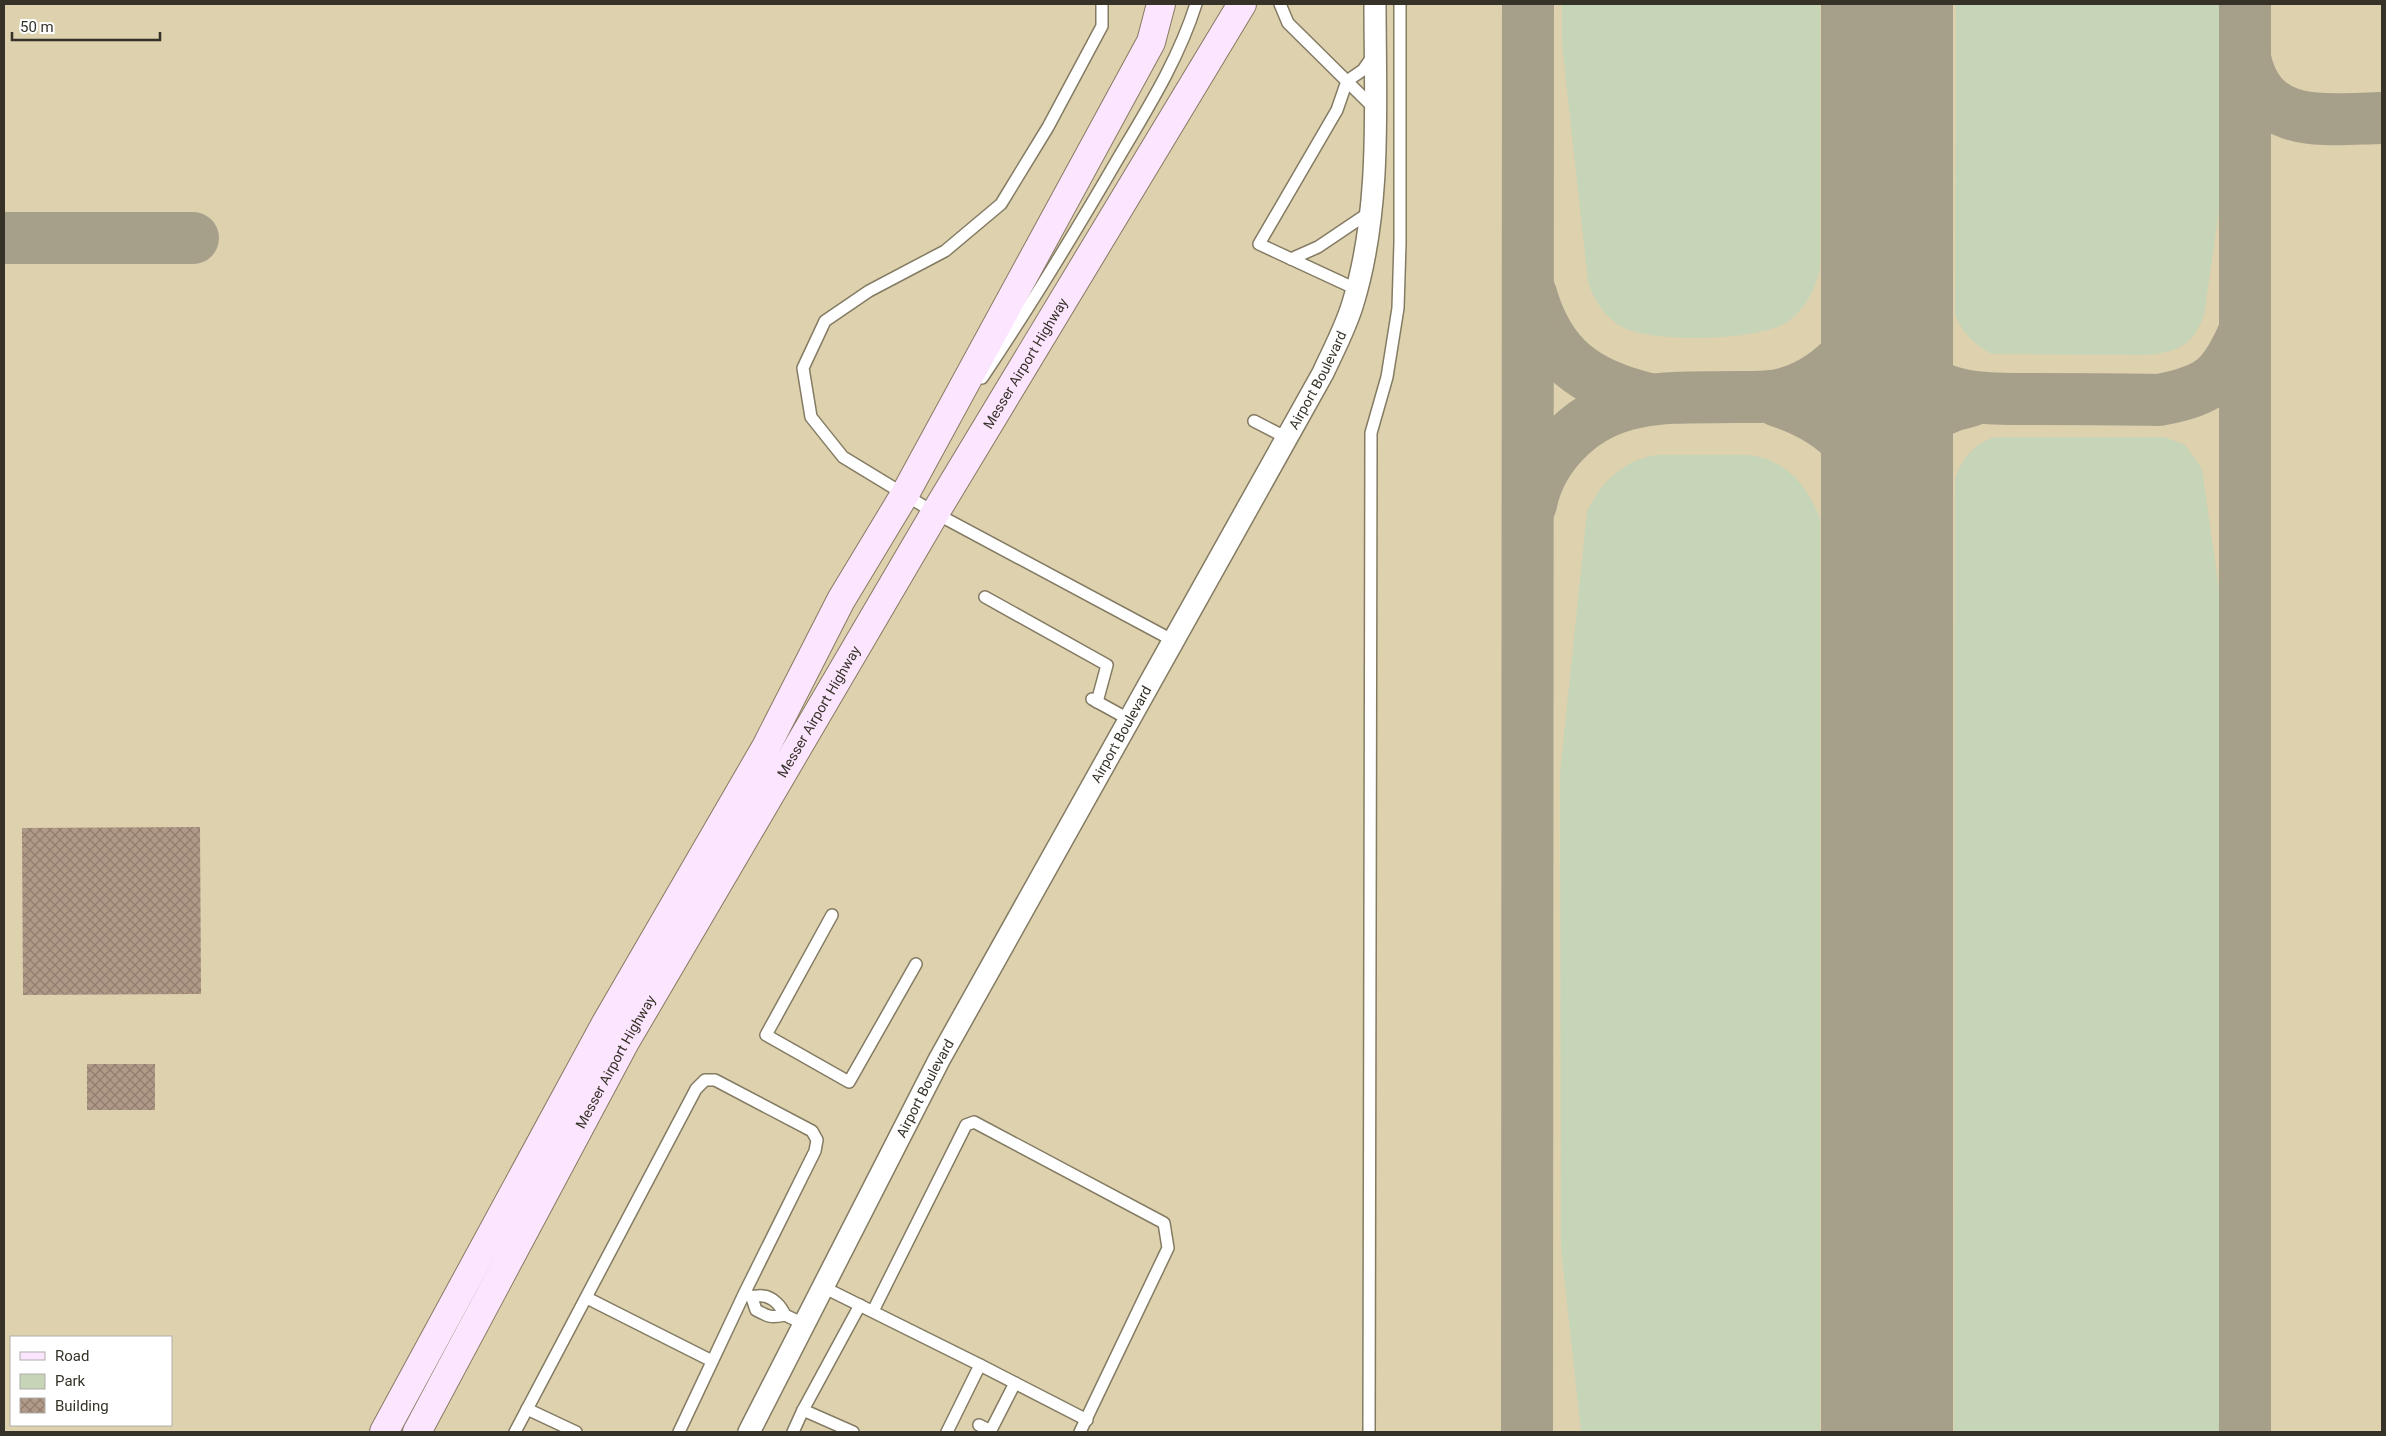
<svg xmlns="http://www.w3.org/2000/svg" width="2386" height="1436" font-family="Roboto,sans-serif">
<style>
.built{fill:#ddd1ae;fill-rule:evenodd}
.green{fill:#c6d4b8}
.lines{fill:none;stroke-linecap:round;stroke-linejoin:round}
.taxiway{stroke:#a69f8a;stroke-width:52}
.runway{stroke:#a69f8a;stroke-width:132}
.building{fill:url(#building-cross-hatch)}
.lane-casing{stroke:#847b63;stroke-width:14}
.street-casing{stroke:#847b63;stroke-width:24}
.secondary-casing{stroke:#847b63;stroke-width:30}
.lane{stroke:#fff;stroke-width:11}
.street{stroke:#fff;stroke-width:21}
.secondary{stroke:#fce5fe;stroke-width:28}
.labels{text-anchor:middle;stroke-width:4;stroke-linejoin:round;paint-order:stroke}
.street-label{font-size:14px;fill:#363228;stroke:#fff}
</style>
<defs>
<pattern id="building-cross-hatch" width="8" height="8" patternUnits="userSpaceOnUse" patternTransform="scale(1.25)"><rect width="8" height="8" fill="#b19988"/><path d="M0 0l8 8M0 8l8-8" fill="none" stroke="#917d6f"/></pattern>
</defs>
<rect width="100%" height="100%" fill="#e7dec3"/>
<path class="built" d="M4,4h2378v1428h-2378zM11,1337h160v88h-160z"/>
<g class="green">
<path d="M1562,4h258v264c-5,21 -14,41 -33,54 -29,19 -132,21 -163,6 -19,-10 -30,-27 -36,-47l-26,-237z"/>
<path d="M1956,4h268v172l-20,139c-12,31 -26,37 -58,40l-154,-1c-17,-9 -29,-21 -37,-39z"/>
<path d="M1994,437h170l21,8 17,24 21,149 1,758 -5,56h-265l1,-953c8,-22 17,-33 39,-42z"/>
<path d="M1657,455h92c37,5 57,29 71,63v914h-239l-20,-184 -1,-474 27,-262c14,-30 36,-52 70,-57z"/>
</g>
<g class="lines">
<g class="taxiway">
<path d="M2245,58c15,73 81,61 137,60"/>
<polyline points="4,238 193,238"/>
<path d="M1531,294c18,64 55,90 118,105"/>
<path d="M1887,302c3,14 5,28 10,41 23,60 87,56 140,56 41,0 81,0 122,1 52,-10 65,-21 86,-70"/>
<polyline points="1781,397 1965,399"/>
<path d="M1778,401c65,21 92,58 109,123"/>
<path d="M1887,474c18,-40 39,-64 83,-73"/>
<path d="M1531,504c5,-26 20,-50 39,-68 45,-44 105,-38 164,-39 19,0 38,1 56,-5 48,-16 76,-57 97,-100"/>
<polyline points="1527,1432 1528,4"/>
<polyline points="2245,1432 2245,4"/>
</g>
<polyline class="runway" points="1887,1432 1887,4"/>
</g>
<g class="building">
<polygon points="200,827 201,994 23,995 22,828"/>
<rect x="87" y="1064" width="68" height="46"/>
</g>
<g class="lines">
<defs>
<g id="lane">
<polyline points="1102,4 1102,26 1048,127 1001,204 945,251 869,291 825,321 803,368 811,417 843,457 935,513 1174,641"/>
<polyline points="1280,4 1288,23 1375,109"/>
<polyline points="1291,259 1318,247 1370,212"/>
<polyline points="1356,289 1259,244 1337,110 1347,81 1363,70 1374,54"/>
<path d="M982,378c47,-70 91,-142 134,-216 30,-51 62,-101 80,-158"/>
<polyline points="1254,421 1287,438"/>
<polyline points="985,597 1107,665 1097,702"/>
<polyline points="1092,699 1130,720"/>
<polyline points="832,915 766,1035 849,1082 916,964"/>
<polyline points="823,1287 980,1365 947,1432"/>
<path d="M746,1295c7,3 10,0 17,1 10,1 18,10 22,19"/>
<polyline points="587,1298 712,1361"/>
<path d="M752,1298l4,12c13,7 15,8 29,5l19,9"/>
<polyline points="873,1311 966,1125 974,1122 1164,1223 1168,1248 1080,1432"/>
<polyline points="980,1365 1087,1420"/>
<polyline points="527,1409 576,1432"/>
<polyline points="803,1410 860,1305"/>
<polyline points="979,1425 991,1431"/>
<polyline points="515,1432 696,1089 705,1080 715,1080 812,1131 817,1140 815,1151 744,1294 679,1432"/>
<polyline points="793,1432 803,1410 853,1432"/>
<polyline points="990,1432 1015,1383"/>
<polyline points="1369,1432 1371,433 1387,377 1398,308 1400,243 1400,4"/>
</g>
<g id="street">
<path id="s1" d="M749,1432l190,-372 384,-687c10,-22 23,-46 30,-70 29,-95 22,-201 22,-299"/>
</g>
<g id="secondary">
<polyline points="384,1432 606,1023 766,747 841,600 905,494 1151,42 1161,4"/>
<path id="s2" d="M417,1432l208,-390 310,-529 307,-509"/>
</g>
</defs>
<use href="#lane" class="lane-casing"/>
<use href="#street" class="street-casing"/>
<use href="#secondary" class="secondary-casing"/>
<use href="#lane" class="lane"/>
<use href="#street" class="street"/>
<use href="#secondary" class="secondary"/>
</g>
<g class="labels">
<g class="street-label">
<text dy="5" stroke="none"><textPath href="#s2" startOffset="1230">Messer Airport Highway</textPath></text>
<text dy="5" stroke="none"><textPath href="#s1" startOffset="1196">Airport Boulevard</textPath></text>
<text dy="5" stroke="none"><textPath href="#s2" startOffset="825">Messer Airport Highway</textPath></text>
<text dy="5" stroke="none"><textPath href="#s1" startOffset="791">Airport Boulevard</textPath></text>
<text dy="5" stroke="none"><textPath href="#s2" startOffset="420">Messer Airport Highway</textPath></text>
<text dy="5" stroke="none"><textPath href="#s1" startOffset="386">Airport Boulevard</textPath></text>
</g>
</g>
<rect width="2386" height="1436" fill="none" stroke="#363228" stroke-width="10"/>
<rect x="10" y="1336" width="162" height="90" fill="#ffffff" stroke="#afada9"/>
<rect x="20" y="1352" width="25" height="8" fill="#fce5fe" stroke="#afada9"/>
<text x="55" y="1361" font-size="15" fill="#363228">Road</text>
<rect x="20" y="1374" width="25" height="15" fill="#c6d4b8" stroke="#afada9"/>
<text x="55" y="1386" font-size="15" fill="#363228">Park</text>
<rect x="20" y="1398" width="25" height="15" fill="url(#building-cross-hatch)" stroke="#afada9"/>
<text x="55" y="1411" font-size="15" fill="#363228">Building</text>
<path d="M12 32v8h148v-8" fill="none" stroke="#363228" stroke-width="2.5"/>
<text x="20" y="32" font-size="15" fill="#363228" stroke="#ffffff" stroke-width="4" paint-order="stroke">50 m</text>
</svg>
